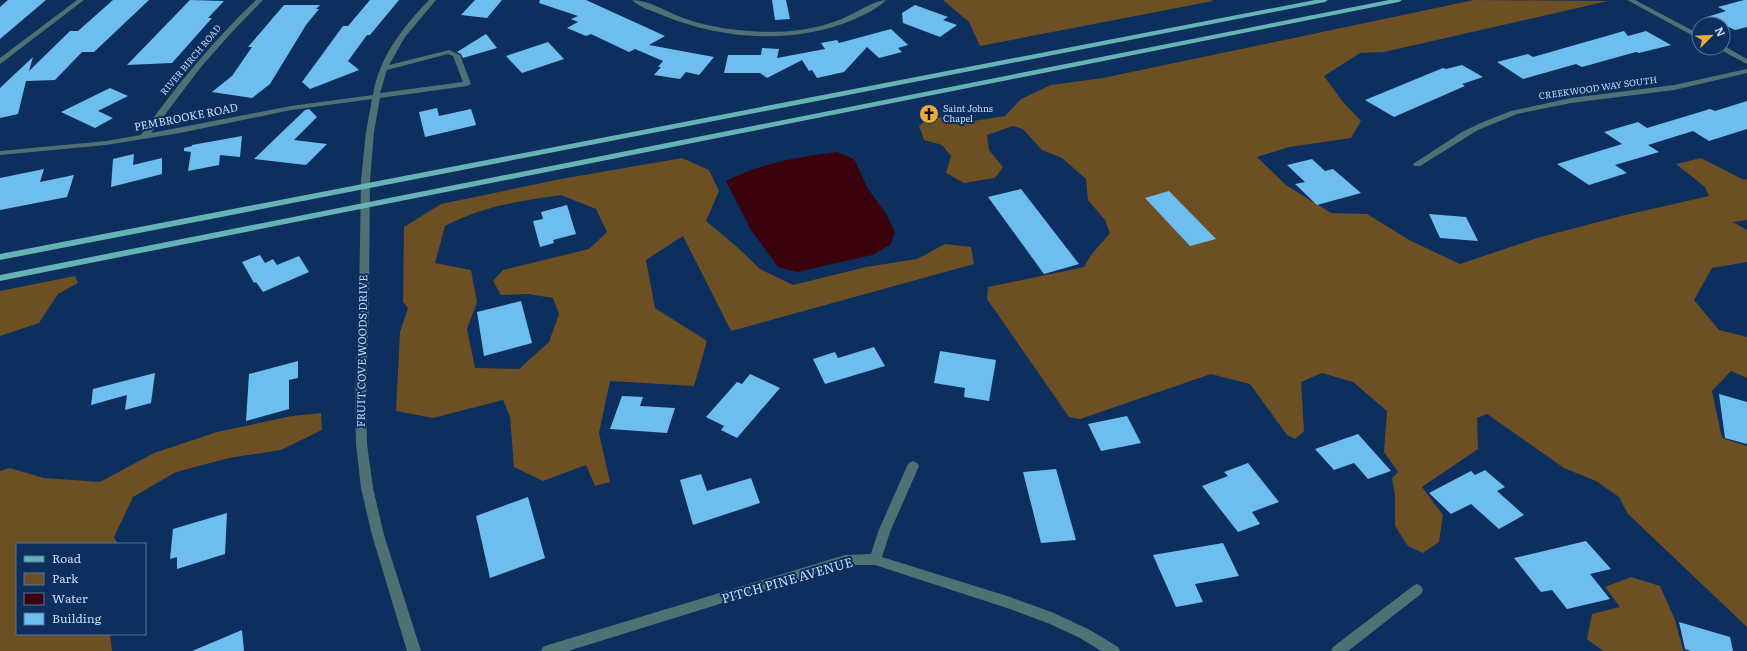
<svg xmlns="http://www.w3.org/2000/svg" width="1747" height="651" font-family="Literata,serif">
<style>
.green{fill:#6c4f22;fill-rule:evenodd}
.water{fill:#3a020c}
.building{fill:#6dbeef}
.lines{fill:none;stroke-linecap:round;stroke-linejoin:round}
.minor{fill:#4e7273;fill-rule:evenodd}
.major{fill:#65b3b4;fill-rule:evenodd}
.labels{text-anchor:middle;stroke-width:4;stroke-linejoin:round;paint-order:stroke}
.far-street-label{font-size:9px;fill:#c7dbf8;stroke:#0d2f5d}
.far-poi-label{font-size:9px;fill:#c7dbf8;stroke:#0d2f5d;text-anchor:start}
.street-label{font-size:11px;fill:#c7dbf8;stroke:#0d2f5d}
.near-street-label{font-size:13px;fill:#c7dbf8;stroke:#0d2f5d}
</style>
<rect width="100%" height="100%" fill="#0d2f5d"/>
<g class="green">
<polygon points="943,0 1211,0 1213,1 980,46 969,22"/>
<polygon points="1474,0 1608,1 1384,52 1360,53 1324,76 1343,102 1361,121 1351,138 1289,147 1257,157 1286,185 1331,213 1367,214 1411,241 1460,264 1537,238 1621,216 1709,196 1705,187 1676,164 1701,158 1744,180 1747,179 1747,220 1733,222 1747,230 1747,262 1712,268 1694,300 1719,330 1747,337 1747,378 1731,371 1712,391 1722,438 1747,446 1747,627 1628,514 1619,497 1596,481 1564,468 1487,414 1477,418 1478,449 1422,487 1443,515 1439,542 1423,553 1408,546 1395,526 1395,496 1392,478 1398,472 1384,452 1387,411 1353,382 1322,373 1301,382 1304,431 1295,439 1287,435 1250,384 1211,374 1080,419 1069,417 987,299 988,287 1084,267 1091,255 1110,233 1105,220 1088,200 1086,179 1062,158 1042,150 1023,129 1013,126 987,135 989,150 1003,167 995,178 964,183 946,173 951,156 942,145 924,140 919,126 928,118 958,117 973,121 1005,116 1021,99 1051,85 1103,78"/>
<path d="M682,158l27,12 10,21 -13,30 31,26 23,22 33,16 73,-18 51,-8 28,-15 26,3 3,17 -243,67 -48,-95 -37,24 9,48 52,33 -13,45 -84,-5 -11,52 11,49 -15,4 -9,-21 -43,16 -29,-14 -4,-50 -7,-17 -70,18 -37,-7 4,-79 8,-24 -5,-6 1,-75 37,-23 120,-25zM561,195l35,14 11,23 -18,17 -86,21 -10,11 8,14 27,-1 25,4 6,16 -10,28 -30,27 -44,-1 -8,-39 10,-27 -6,-32 -36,-7 10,-37c37,-20 75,-25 116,-31z"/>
<polygon points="75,276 78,283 58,294 39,323 0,336 0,291"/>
<polygon points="321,413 322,430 281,450 229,458 176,472 133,497 114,537 118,544 17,544 17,634 110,634 112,651 0,651 0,471 10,468 44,478 100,482 154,453 217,432 292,416"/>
<polygon points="1631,577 1660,586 1675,620 1683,650 1686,651 1603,651 1587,639 1592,614 1620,607 1605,587"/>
</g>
<path class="water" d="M837,152l17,7 14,30 19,26 8,18 -5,12 -18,10 -75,17 -19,-5 -27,-37 -25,-49c35,-18 73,-24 111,-29z"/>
<g class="building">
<polygon points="8,0 46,0 0,39 0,7"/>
<polygon points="113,0 149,0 94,52 82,52 55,80 26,81 18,114 0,118 0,88 33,57 29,71 70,31 78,31"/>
<polygon points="190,0 224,1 208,18 212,18 172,63 127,65"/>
<polygon points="370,0 399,0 370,35 367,35 348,61 359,70 310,89 302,82 343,26 348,26"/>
<polygon points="475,0 502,0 487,18 461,15"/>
<polygon points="540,0 586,0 665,36 649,45 714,57 699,75 686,72 680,79 654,75 661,67 658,67 663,61 635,49 629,52 591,34 586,36 567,28 578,22 571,19 578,16 539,3"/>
<polygon points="772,0 786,0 790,19 775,20"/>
<polygon points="1744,0 1747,0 1747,27 1735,30 1707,17 1726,11 1718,7"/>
<polygon points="284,5 320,5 316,9 319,9 306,25 270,84 252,98 212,92 232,76 252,47 248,47"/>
<polygon points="915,5 948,17 943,20 957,25 940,37 903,23 902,13"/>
<polygon points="891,29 908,45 898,48 902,52 879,58 867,47 844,72 817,78 812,70 809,71 802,60 767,78 760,73 724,73 728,55 761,55 762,48 779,49 777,58 825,49 821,43 837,40 839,43"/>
<polygon points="1624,31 1628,36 1646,31 1671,45 1639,53 1636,52 1582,67 1576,64 1523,79 1497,62 1528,54 1533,57"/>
<polygon points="486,34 497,48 463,58 461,54 457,52"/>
<polygon points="548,42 564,59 522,73 506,56"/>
<polygon points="1462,65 1483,77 1462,84 1465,86 1394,117 1365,100 1443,68 1446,69"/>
<polygon points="110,88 128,96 98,111 113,118 95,128 61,112"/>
<polygon points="1747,101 1747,129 1709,141 1693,131 1648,145 1659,152 1615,165 1627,173 1589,185 1557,164 1622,144 1604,132 1638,122 1647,128 1710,109 1715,111"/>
<polygon points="437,108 439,116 471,109 476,125 425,137 419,112"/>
<polygon points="309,109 317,117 294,140 327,144 306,165 254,159 305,110"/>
<polygon points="242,136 240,157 220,155 219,165 188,171 191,152 184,151 184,148 192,146 192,145"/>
<polygon points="134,154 133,165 162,158 162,174 111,187 113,159"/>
<polygon points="1312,159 1325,171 1333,169 1361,193 1317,205 1295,184 1305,182 1287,165"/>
<polygon points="44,169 40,182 74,175 67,197 0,210 0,178"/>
<polygon points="1021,189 1079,264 1044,274 988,197"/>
<polygon points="1169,191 1216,239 1190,246 1145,198"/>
<polygon points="567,205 576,234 553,240 554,243 540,247 533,221 543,219 541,212"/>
<polygon points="1429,214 1466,217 1478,241 1440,238"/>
<polygon points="260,255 265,263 273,259 277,265 299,256 309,272 263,292 256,282 254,283 242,262"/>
<polygon points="521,301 532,343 484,356 477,312"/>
<polygon points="874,347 885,366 825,384 813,359 835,352 838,358"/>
<polygon points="940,351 996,360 989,401 964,397 965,388 934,383"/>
<polygon points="298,361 298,378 289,380 289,409 246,421 249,374"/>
<polygon points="155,373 151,403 125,410 127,395 91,405 93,389"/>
<polygon points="750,374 780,388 737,438 721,430 724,426 706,417 737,382 742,384"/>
<polygon points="1719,394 1747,402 1747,444 1725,438"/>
<polygon points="622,396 643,397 640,406 675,408 667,433 610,429"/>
<polygon points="1127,416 1141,443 1101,451 1088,424"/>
<polygon points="1358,434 1391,471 1368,479 1354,463 1334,470 1315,449"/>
<polygon points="1248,463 1279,502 1252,512 1260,524 1238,532 1202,486 1228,476 1224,472"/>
<polygon points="1056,469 1076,540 1041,543 1023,472"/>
<polygon points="1485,470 1505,487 1497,491 1524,515 1499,529 1471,504 1451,514 1429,493 1471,471 1475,475"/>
<polygon points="701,474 707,491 751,478 760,503 693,525 680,480"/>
<polygon points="528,497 545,558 490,578 476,516"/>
<polygon points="227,513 225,554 177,569 177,557 170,559 173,529"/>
<polygon points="1586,541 1611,569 1590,574 1610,599 1567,609 1552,590 1541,592 1514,558"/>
<polygon points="1223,543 1239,576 1195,584 1203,602 1176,607 1153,555"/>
<polygon points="1679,622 1730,637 1733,651 1691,651 1685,649"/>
<polygon points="242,630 244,651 192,651"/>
</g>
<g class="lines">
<g class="minor">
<polygon points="77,0 84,0 0,64 0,58"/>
<path d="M256,0h7l-32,33 -30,34 -50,66 140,-27 82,-11c6,-38 30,-68 56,-95h7l-31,37 -16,28 60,-15 11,5 11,29 -4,2 -87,12 -6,34 -4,48 -1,121 -3,102 1,41 6,44 11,47 37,116h-14l-35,-116 -11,-47 -5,-44 -1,-41 4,-102 2,-121 5,-48 6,-33 -81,11 -111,23 -74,12 -106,10v-4l106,-10 35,-6c35,-49 72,-94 115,-135zM448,54l5,2 10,26 -83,11 7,-23z"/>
<path d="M632,0c17,0 35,12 51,18 27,10 56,13 84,14 24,0 50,-3 72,-12 14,-5 35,-20 47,-20 -8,8 -20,14 -31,19 -61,26 -133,21 -193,-4 -10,-4 -23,-8 -30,-15z"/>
<polygon points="1627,0 1635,0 1699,34 1699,39"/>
<polygon points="1724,46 1747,59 1747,64 1717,48 1723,48"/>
<polygon points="1747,69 1747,73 1674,90 1571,103 1517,114 1478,130 1420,166 1414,166 1413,164 1462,132 1483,122 1511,111 1571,98 1674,85"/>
<polygon points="913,461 917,463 919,466 890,532 882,557 1010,597 1054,613 1090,630 1118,647 1120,651 1101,651 1080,638 1050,624 1010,609 875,565 845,565 568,651 541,651 543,647 548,645 845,555 871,554 878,532 907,466 909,463"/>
<polygon points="1417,584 1421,586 1423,590 1421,594 1348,651 1331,651 1333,647 1413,586"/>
</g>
<g class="major">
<polygon points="1315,0 1328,0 1325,2 0,260 0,254"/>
<polygon points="1389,0 1402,0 1399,2 0,281 0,275"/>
</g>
</g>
<defs>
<symbol id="church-disc" viewBox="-11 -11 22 22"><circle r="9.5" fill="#eaaa39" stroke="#0d2f5d"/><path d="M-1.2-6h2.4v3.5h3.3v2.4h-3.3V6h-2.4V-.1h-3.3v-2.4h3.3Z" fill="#111"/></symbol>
</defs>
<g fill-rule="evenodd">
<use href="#church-disc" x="918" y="103" width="22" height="22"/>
</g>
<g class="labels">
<g class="far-street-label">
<text transform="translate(191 60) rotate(-50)" y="3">RIVER BIRCH ROAD</text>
<text transform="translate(1598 88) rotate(-8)" y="3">CREEKWOOD WAY SOUTH</text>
</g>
<g class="far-poi-label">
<text x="943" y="112">Saint Johns<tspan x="943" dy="10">Chapel</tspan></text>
</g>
<g class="street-label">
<text transform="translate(186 117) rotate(-11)" y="4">PEMBROOKE ROAD</text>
<text transform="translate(362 351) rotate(-89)" y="4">FRUIT COVE WOODS DRIVE</text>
</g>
<g class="near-street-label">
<text transform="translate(787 580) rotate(-16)" y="5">PITCH PINE AVENUE</text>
</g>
</g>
<rect x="16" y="543" width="130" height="92" fill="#0d2f5d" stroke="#57749b"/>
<rect x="24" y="556" width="20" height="6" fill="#65b3b4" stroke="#57749b"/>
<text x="52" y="563" font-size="12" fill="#c7dbf8">Road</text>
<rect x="24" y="573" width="20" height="12" fill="#6c4f22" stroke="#57749b"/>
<text x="52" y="583" font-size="12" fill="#c7dbf8">Park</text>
<rect x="24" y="593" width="20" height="12" fill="#3a020c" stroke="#57749b"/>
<text x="52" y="603" font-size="12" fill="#c7dbf8">Water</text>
<rect x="24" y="613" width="20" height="12" fill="#6dbeef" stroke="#57749b"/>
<text x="52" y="623" font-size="12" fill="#c7dbf8">Building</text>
<g transform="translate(1711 36) rotate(66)"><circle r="19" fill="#0d2f5d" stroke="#57749b"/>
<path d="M0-3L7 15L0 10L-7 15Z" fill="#eaaa39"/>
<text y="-6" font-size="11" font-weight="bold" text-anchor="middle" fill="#c7dbf8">N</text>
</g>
</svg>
